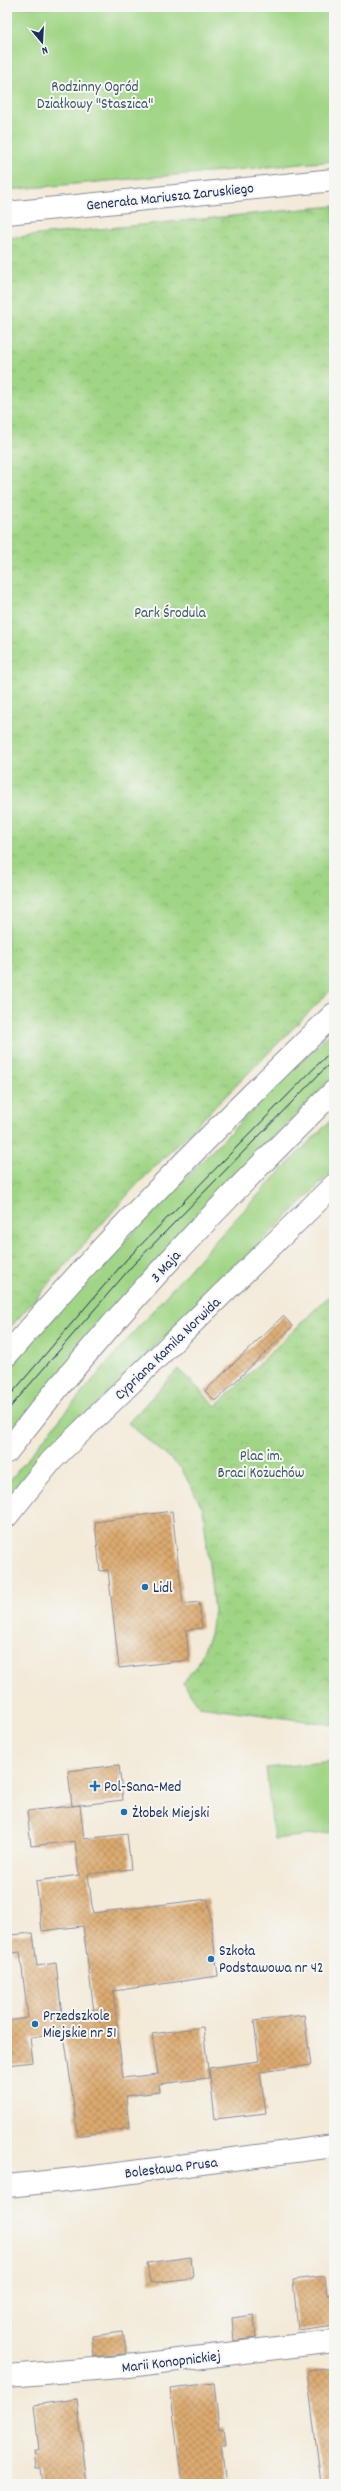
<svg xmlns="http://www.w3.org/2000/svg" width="341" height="2491" font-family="Dekko,sans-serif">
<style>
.green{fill:#a0d585;stroke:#5e8272}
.park{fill:url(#park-crowns);stroke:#5e8272}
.building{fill:url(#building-cross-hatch)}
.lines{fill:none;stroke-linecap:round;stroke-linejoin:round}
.minor-casing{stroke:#878c9b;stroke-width:24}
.major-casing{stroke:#878c9b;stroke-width:24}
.minor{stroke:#fff;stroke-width:22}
.major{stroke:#fff;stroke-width:22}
.tram{stroke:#1b2f5e;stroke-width:1}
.poi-dot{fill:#1f6fb2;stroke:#f6f6f2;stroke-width:1.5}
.labels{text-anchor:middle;stroke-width:4;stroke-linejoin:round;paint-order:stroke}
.park-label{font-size:15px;fill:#3c5868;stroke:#f6f6f2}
.street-label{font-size:15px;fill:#1b2f5e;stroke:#f6f6f2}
.poi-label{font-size:15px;fill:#1b2f5e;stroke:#f6f6f2;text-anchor:start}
</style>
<defs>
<pattern id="park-crowns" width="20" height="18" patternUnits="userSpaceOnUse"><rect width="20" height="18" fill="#a0d585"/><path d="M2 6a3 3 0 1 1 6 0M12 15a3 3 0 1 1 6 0" fill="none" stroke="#89b775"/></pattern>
<pattern id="building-cross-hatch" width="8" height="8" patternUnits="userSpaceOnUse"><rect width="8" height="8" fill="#dcaa6f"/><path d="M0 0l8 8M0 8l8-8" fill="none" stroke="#b28b5e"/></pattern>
</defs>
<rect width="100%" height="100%" fill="#f6f6f2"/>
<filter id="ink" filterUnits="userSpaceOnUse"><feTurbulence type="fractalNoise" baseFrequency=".025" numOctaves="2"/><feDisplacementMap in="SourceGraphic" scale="8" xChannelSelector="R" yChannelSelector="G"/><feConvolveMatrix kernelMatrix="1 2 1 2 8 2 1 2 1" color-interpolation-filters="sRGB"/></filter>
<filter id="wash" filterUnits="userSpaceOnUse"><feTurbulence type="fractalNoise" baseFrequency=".012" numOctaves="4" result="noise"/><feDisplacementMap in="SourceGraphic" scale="16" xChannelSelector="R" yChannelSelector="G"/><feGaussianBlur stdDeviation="0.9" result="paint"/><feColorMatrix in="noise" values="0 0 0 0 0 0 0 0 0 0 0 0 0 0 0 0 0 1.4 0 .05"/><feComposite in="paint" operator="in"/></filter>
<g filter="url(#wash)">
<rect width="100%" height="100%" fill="#f3ead8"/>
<g class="green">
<polygon points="7,7 334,7 334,161 7,190"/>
<path d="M334,1029v48l-113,113 -214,247v-66c103,-120 215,-231 327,-342z"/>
<path d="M334,1117v53l-294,290 -33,37v-13c103,-128 211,-251 327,-367z"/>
<polygon points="334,1761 334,1832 274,1839 266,1768"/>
</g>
<g class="park">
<polygon points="334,206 334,987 131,1191 7,1331 7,238"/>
<polygon points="334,1291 334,1725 199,1706 183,1683 199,1662 210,1634 214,1611 203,1509 181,1468 128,1423 178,1369 216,1406"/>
</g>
<g id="blocks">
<g class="building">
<polygon points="283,1316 293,1326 215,1401 205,1391"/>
<polygon points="172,1511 183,1604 199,1602 202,1628 186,1630 189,1660 119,1668 108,1570 100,1571 95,1522"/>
<polygon points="119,1765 123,1800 72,1806 68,1771"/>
<polygon points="80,1805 84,1839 127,1834 131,1869 88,1874 93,1913 208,1899 218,1976 113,1991 123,2078 158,2074 152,2034 203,2027 209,2078 159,2084 160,2092 126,2096 129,2128 78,2136 64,2033 30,2038 33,2062 7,2065 7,2021 28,2018 20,1952 13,1953 11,1935 33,1933 37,1966 56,1963 62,2015 94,2011 83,1926 42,1931 36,1881 79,1875 75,1841 31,1846 27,1811"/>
<polygon points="304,2015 311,2065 260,2072 266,2113 215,2119 209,2068 259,2061 254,2021"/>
<polygon points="191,2257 193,2278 150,2283 147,2263"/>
<polygon points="325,2276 327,2295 333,2294 334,2325 298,2330 293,2280"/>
<polygon points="254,2315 256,2338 234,2341 232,2318"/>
<polygon points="123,2332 127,2354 94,2357 92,2336"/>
<polygon points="334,2368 334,2484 321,2484 307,2371"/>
<polygon points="214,2383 219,2429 224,2428 226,2445 221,2445 226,2484 182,2484 170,2388"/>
<polygon points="77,2399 87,2484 43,2484 41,2468 36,2468 34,2451 39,2451 34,2405"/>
</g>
</g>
</g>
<g filter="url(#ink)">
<use href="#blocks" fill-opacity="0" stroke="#878c9b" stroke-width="1"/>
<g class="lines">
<defs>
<g id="minor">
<polyline points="7,213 334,180"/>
<polyline points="7,1516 52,1460 334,1185"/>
<polyline points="7,2186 94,2177 334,2146"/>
<polyline points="7,2376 120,2367 334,2341"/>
</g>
<g id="major">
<path d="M7,1355c102,-120 214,-232 327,-341"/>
<path d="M7,1452c99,-129 212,-247 327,-361"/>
</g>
</defs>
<use href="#minor" class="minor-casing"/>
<use href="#major" class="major-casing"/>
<use href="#minor" class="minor"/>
<use href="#major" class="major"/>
<g class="tram">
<polyline points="7,1399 126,1260 334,1048"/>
<polyline points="7,1411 132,1266 334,1059"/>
</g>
</g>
</g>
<g class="poi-dot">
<circle cx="145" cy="1587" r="4"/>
<path d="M93 1780h4v4h4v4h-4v4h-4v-4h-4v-4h4z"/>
<circle cx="124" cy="1812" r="4"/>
<circle cx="211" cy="1959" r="4"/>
<circle cx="35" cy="2024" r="4"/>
</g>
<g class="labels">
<g class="park-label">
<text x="95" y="91">Rodzinny Ogród<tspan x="95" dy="17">Działkowy "Staszica"</tspan></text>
<text x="170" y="617">Park Środula</text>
<text x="261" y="1460">Plac im.<tspan x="261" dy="17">Braci Kożuchów</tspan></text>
</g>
<g class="street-label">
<text transform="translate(170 196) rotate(-6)" y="5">Generała Mariusza Zaruskiego</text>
<text transform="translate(165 1266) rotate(-48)" y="5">3 Maja</text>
<text transform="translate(167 1348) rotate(-44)" y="5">Cypriana Kamila Norwida</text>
<text transform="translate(171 2167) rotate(-7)" y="5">Bolesława Prusa</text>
<text transform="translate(171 2361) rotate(-7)" y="5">Marii Konopnickiej</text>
</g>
<g class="poi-label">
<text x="153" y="1592">Lidl</text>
<text x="104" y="1791">Pol-Sana-Med</text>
<text x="132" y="1817">Żłobek Miejski</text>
<text x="219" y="1955">Szkoła<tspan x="219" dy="17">Podstawowa nr 42</tspan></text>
<text x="43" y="2020">Przedszkole<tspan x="43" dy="17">Miejskie nr 51</tspan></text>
</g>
</g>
<rect width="341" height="2491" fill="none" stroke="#f6f6f2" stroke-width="24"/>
<g transform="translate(42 42) rotate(162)" stroke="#f6f6f2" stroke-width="3" paint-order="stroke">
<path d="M0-3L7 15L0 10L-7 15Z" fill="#1b2f5e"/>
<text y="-6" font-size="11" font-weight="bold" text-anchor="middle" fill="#1b2f5e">N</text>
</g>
</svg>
